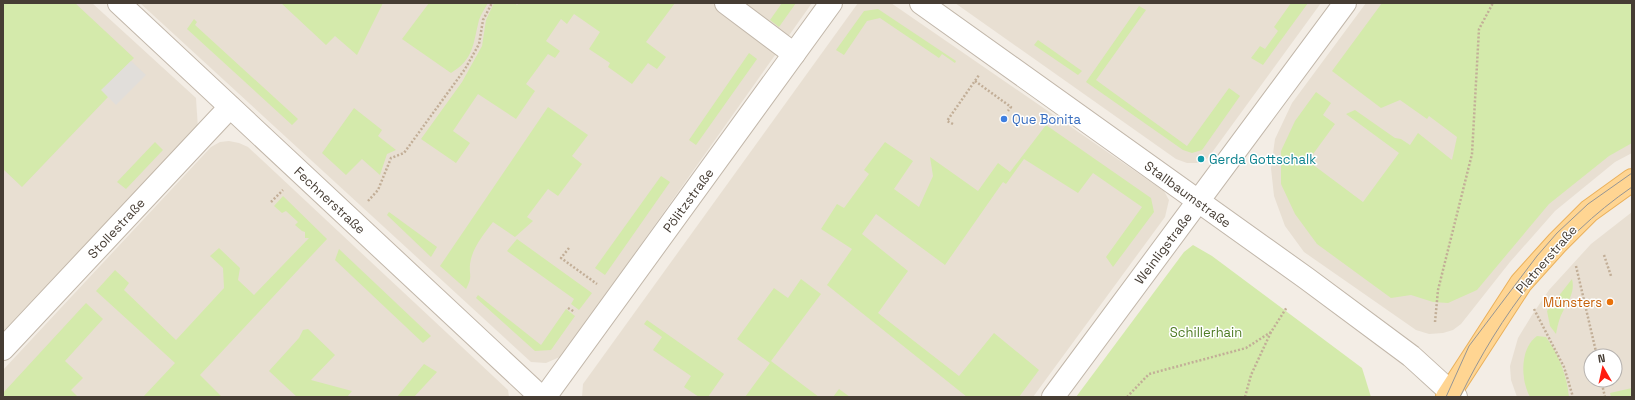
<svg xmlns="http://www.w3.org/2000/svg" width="1635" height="400" font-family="'Space Grotesk',sans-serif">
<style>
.residential{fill:#e8dfd2;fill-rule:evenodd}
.green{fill:#d4eaab}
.parking{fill:#e1deda}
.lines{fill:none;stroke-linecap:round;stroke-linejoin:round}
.minor-casing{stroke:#c2b7aa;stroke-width:24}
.major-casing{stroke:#eab15c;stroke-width:24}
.path{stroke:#c2ae97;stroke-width:2.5;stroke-dasharray:2 2;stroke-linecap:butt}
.minor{stroke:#fff;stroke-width:22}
.major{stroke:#ffd592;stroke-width:22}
.tram{stroke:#959595;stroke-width:1}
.shop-dot{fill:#3f7fe0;stroke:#fff;stroke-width:1.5}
.culture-dot{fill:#0f9aa8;stroke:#fff;stroke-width:1.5}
.food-dot{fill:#e8710a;stroke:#fff;stroke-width:1.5}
.labels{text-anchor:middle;stroke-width:3;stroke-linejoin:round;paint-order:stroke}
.shop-label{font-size:13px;fill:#366cbe;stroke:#fff;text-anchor:start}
.culture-label{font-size:13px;fill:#0d838f;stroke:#fff;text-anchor:start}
.street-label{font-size:13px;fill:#463d34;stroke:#fff}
.food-label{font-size:13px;fill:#c56008;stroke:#fff;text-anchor:end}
.park-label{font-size:13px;fill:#4e7b24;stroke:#fff}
</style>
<rect width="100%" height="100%" fill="#f3ede5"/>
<g class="residential">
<polygon points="3,3 92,3 196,98 198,129 3,337"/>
<polygon points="140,3 812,3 562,356 546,363 531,362"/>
<polygon points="858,3 891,3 1164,191 1169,200 1165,217 1033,397 582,397 583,384"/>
<polygon points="955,3 1321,3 1208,158 1198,163 1187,163 1176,159"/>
<polygon points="1366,3 1632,3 1632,153 1615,162 1555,211 1510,262 1461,324 1453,330 1443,333 1429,334 1416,330 1304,252 1285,226 1274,196 1271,168 1275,139 1292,103"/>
<polygon points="229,141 239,143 248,147 508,390 509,397 3,397 3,370 211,147 220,142"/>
<path d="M1632,212v185h-115l-6,-17 -1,-14 8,-28 14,-23 17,-25 42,-46zM1591,356h24v24h-24z"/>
</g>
<g class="green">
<polygon points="3,3 75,3 134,58 102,90 108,97 22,187 3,169"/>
<polygon points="281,3 383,3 357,55 335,36 326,45"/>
<path d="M429,3h59c-3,5 -7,11 -9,17 -6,24 -5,39 -28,53l-49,-34z"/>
<polygon points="494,3 515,3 517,5 519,3 675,3 646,42 666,57 657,69 648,63 632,84 608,67 610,63 589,49 600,32 574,14 567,24 561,19 546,41 560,51 555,58 548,54 526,84 535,91 516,119 478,94 453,131 470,143 456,163 421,139 462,82 482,46 486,20"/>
<polygon points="782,3 796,3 779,27 770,20"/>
<polygon points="1291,3 1308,3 1263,65 1251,58 1260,46 1265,49 1278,31 1274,27"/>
<polygon points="1382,3 1632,3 1632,143 1609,156 1549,204 1477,290 1448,303 1433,302 1411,295 1391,298 1317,244 1295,214 1281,184 1281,151 1295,121 1316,92 1331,103 1323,115 1335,124 1308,161 1363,202 1399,153 1346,114 1355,110 1395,138 1401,139 1410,145 1418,133 1452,160 1457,137 1429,116 1427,119 1400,100 1381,108 1332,71"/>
<polygon points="1139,6 1146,10 1096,80 1187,146 1229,88 1240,96 1202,150 1192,153 1183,150 1086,82"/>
<polygon points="878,9 956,61 955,63 942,54 939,58 880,18 867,21 844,55 836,50 864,11"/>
<polygon points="194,19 197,22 195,25 298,119 292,125 187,29"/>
<polygon points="1038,40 1082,71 1078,75 1034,45"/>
<polygon points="749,53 757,59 696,145 689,140"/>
<path d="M548,107l40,28 -16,21 10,8 -24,32 -10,-7 -21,28 6,4 -18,16 -22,-15c-9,12 -21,26 -23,42 -1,13 3,11 -4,25l-26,-23z"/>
<polygon points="354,108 382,130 378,136 396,150 387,154 380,175 362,159 346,175 322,153"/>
<polygon points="1046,125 1151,198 1154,212 1113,267 1106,257 1142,207 1093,173 1078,193 1024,159 1006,184 1003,182 945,265 876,214 862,234 908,271 878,313 959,376 994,333 1039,370 1019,397 967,397 827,285 852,249 821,229 837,204 844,208 869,174 864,170 885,142 913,161 894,189 919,207 933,176 930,157 978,191 998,163 1010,172"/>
<polygon points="155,142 163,150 126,189 117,182"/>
<polygon points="661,176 670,182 605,275 595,268"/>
<polygon points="283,196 327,239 200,375 222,397 143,397 175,363 96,291 115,270 129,283 124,290 176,340 224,288 223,268 210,256 219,248 240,268 238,280 254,295 309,238 305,238 305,232 302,231 295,225 298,222 286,211 282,213 274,206"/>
<polygon points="389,212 437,247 431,257 387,215"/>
<polygon points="517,239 592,293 579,310 571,304 574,299 507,251"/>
<polygon points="1193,245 1212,256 1362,368 1371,397 1076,397 1184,252"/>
<polygon points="339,249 431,336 423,343 335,260"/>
<polygon points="801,279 821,294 771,361 819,397 745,397 770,363 737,339 774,288 788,298"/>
<path d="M1572,279c4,15 -7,26 -12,39 -2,5 -3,11 -4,16l-6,-8 -3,-15z"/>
<polygon points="478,295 541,345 566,309 575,316 551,350 535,351 476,298"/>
<polygon points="86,303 103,319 65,361 83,378 71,390 78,397 3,397 3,393"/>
<polygon points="647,320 724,374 708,397 699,397 684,387 691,376 653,350 662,337 644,324"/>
<polygon points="308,329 335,355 311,380 352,391 347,397 297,397 269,371 299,338 303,330"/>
<path d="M1537,336l9,1c13,18 21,39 23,60h-39c-9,-16 -11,-48 7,-61z"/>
<polygon points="424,364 437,372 414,397 397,397"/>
<polygon points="1632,388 1632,397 1611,397 1610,393"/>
<polygon points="839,389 850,397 833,397"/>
</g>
<polygon class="parking" points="131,61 146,75 116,105 101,90"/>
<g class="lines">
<defs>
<g id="minor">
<polyline points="119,3 541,397"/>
<polyline points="726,3 794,54"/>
<polyline points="921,3 1306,278 1411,356 1456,397"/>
<polyline points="3,349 230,107"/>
<polyline points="545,397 831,3"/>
<polyline points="1053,397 1345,3"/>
</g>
<polyline id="major" points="1447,397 1521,283 1557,243 1589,211 1632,180"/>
</defs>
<use href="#minor" class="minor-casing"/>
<use href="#major" class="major-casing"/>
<g class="path">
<polyline points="975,81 1011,107 1008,111"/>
<polyline points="953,124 947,121 979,75"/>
<polyline points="368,201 378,190 391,158 404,153 465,69 479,44 483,20 492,3"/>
<polyline points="271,202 283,190"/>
<polyline points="569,248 561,258 597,284"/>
<polyline points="1604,255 1611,276"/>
<polyline points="1576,266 1597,356"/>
<polyline points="568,308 575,312"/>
<polyline points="1534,309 1564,367 1573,397"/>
<polyline points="1435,322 1438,290 1472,154 1479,29 1493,3"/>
<polyline points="1601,380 1605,397"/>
<polyline points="1127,397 1149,374 1246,348 1271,332 1287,307"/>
<polyline points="1245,397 1251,375 1271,332"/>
</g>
<use href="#minor" class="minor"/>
<use href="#major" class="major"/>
<g class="tram">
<polyline points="1446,397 1469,346 1537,256 1557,233 1588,204 1632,173"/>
<path d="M1460,397c40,-82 96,-158 172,-210"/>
</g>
</g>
<circle class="shop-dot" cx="1004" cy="119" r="4"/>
<circle class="culture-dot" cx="1201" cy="159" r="4"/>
<circle class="food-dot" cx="1610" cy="302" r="4"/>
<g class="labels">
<g class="shop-label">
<text x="1012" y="124">Que Bonita</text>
</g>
<g class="culture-label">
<text x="1209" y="164">Gerda Gottschalk</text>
</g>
<g class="street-label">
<text transform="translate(1188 194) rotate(36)" y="5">Stallbaumstraße</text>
<text transform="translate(330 200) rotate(43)" y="5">Fechnerstraße</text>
<text transform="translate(688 200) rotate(-54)" y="5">Pölitzstraße</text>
<text transform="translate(116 228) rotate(-47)" y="5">Stollestraße</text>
<text transform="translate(1163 248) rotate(-53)" y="5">Weinligstraße</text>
<text transform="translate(1546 259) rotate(-49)" y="5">Platnerstraße</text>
</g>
<g class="food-label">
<text x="1602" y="307">Münsters</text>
</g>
<g class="park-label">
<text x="1206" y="337">Schillerhain</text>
</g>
</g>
<rect width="1635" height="400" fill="none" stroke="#463d34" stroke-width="8"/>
<g transform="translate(1603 368) rotate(351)"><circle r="19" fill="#ffffff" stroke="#b5b1ae"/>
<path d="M0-3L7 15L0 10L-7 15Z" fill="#ff1c10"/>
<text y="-6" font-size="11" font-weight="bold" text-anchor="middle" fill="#463d34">N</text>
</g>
</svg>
